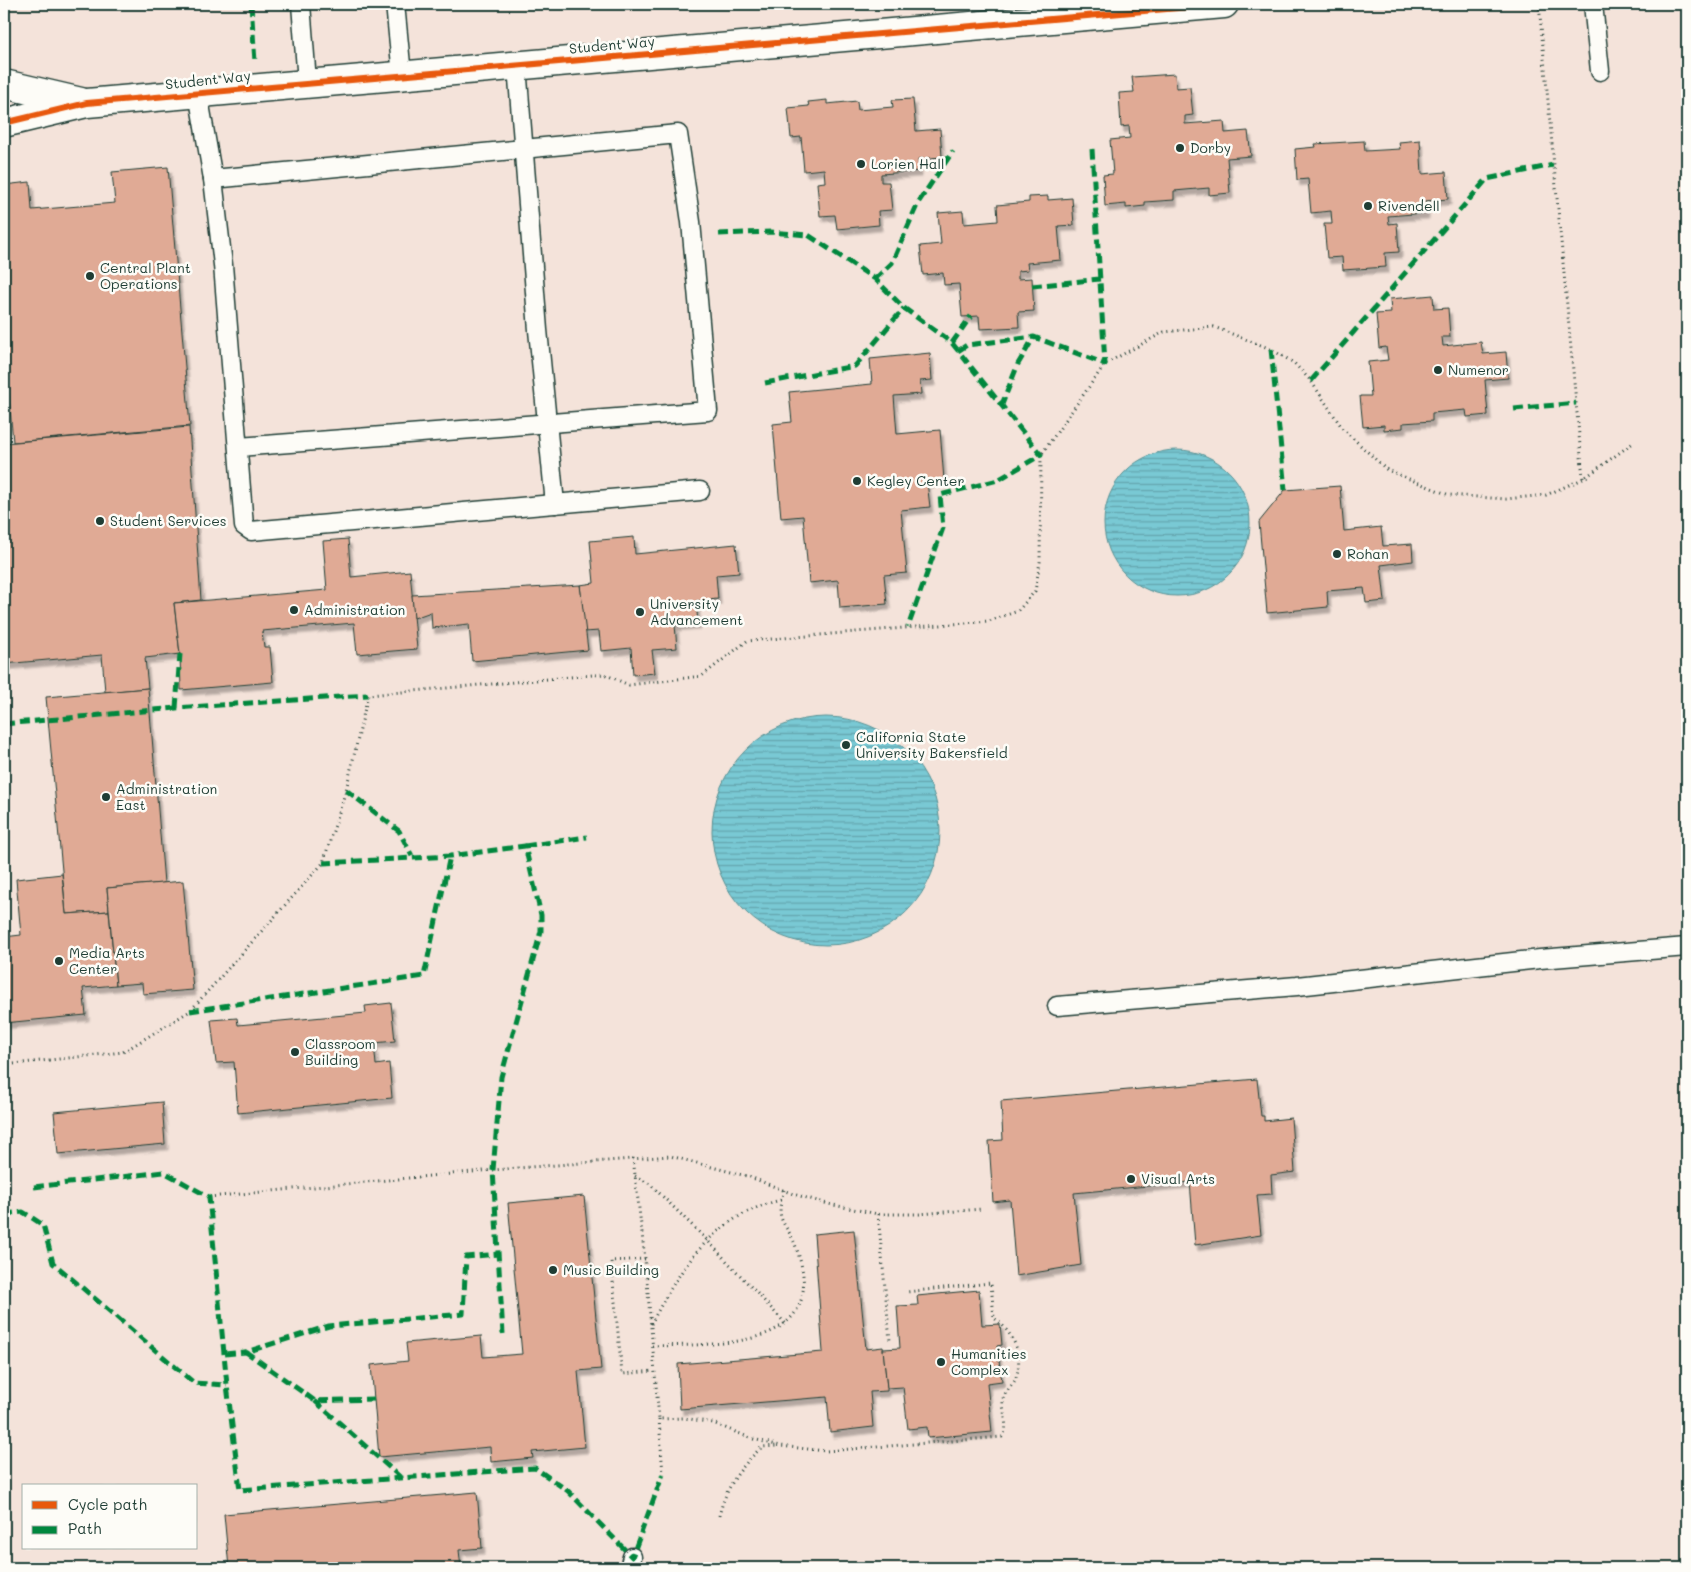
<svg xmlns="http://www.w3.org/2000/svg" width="1691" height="1572" font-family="Mali,sans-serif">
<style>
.built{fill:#f4e3da;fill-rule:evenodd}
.water{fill:url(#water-rules);stroke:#559194}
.building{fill:#e0aa95;stroke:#1f3d34;filter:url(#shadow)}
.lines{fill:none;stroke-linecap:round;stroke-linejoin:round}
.service-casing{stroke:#1f3d34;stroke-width:21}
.minor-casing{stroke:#1f3d34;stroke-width:31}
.path{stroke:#1f3d34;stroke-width:3;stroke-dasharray:1 4;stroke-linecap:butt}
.service{stroke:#fdfcf7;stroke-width:18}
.minor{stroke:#fdfcf7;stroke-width:28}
.quiet{stroke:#00873e;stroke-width:5;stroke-dasharray:10 5;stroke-linecap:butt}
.cycleway-casing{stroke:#fdfcf7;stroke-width:9}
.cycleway{stroke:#e8590c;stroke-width:6}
.poi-dot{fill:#1f3d34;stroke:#fdfcf7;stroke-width:2}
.labels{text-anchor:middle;stroke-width:5;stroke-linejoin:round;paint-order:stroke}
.street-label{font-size:14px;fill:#1f3d34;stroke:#fdfcf7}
.poi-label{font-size:14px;fill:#1f3d34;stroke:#fdfcf7;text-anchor:start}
</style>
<defs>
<pattern id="water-rules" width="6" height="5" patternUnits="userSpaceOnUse" patternTransform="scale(1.25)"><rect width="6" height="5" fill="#79c9d4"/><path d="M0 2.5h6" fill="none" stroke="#63a4ad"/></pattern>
<filter id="shadow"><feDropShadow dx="3" dy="5.5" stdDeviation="1" flood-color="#0004"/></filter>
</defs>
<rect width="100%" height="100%" fill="#fdfcf7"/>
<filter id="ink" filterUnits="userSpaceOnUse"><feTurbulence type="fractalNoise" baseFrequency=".02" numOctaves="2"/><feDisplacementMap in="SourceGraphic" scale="10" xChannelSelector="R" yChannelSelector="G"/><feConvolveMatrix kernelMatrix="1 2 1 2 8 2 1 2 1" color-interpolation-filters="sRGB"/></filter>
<g filter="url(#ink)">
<path class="built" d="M4,4h1683v1564h-1683zM24,1486h172v62h-172z"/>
<g class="water">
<circle cx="1177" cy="523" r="73"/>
<circle cx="826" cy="831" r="114"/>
</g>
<g class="building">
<polygon points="1175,74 1176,88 1190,87 1193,115 1185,116 1185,124 1224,121 1225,133 1248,131 1251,156 1227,158 1230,193 1209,195 1209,188 1174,191 1174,200 1145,202 1145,206 1126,208 1126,204 1105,206 1103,175 1113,174 1110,140 1130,138 1129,126 1121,127 1119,93 1134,92 1132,77"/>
<polygon points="913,99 916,131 940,129 942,157 918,159 919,171 881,174 881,182 889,182 892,210 878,211 879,225 837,229 835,215 820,216 817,183 825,182 824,169 804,171 801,137 791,138 788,108 809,106 808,102 827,100 827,104 857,101 858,110 893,107 892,100"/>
<polygon points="1420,140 1422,174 1446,172 1448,199 1425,201 1426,213 1388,216 1389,224 1397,223 1399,252 1385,253 1386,267 1343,270 1342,257 1327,258 1324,224 1332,224 1331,211 1311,213 1308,179 1297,180 1295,149 1316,147 1315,144 1364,141 1365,151 1400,149 1399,142"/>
<polygon points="168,167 190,426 13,442 4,342 4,185 30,182 32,210 115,203 112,172"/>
<polygon points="1048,196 1048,200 1072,198 1074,225 1058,226 1061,260 1027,263 1028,270 1018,271 1018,279 1032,278 1034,311 1018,312 1019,327 980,329 979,316 962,317 959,284 944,285 943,273 923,275 920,246 941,244 938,213 963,211 964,224 998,221 997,205 1029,202 1029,197"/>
<polygon points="1433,295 1434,309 1448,308 1450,337 1442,337 1443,346 1481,342 1483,354 1506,352 1508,378 1485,380 1488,415 1467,417 1466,410 1432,413 1432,421 1403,423 1403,428 1384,430 1384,425 1363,427 1360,396 1371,396 1368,362 1388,360 1386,347 1379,348 1376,314 1391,313 1390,299"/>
<polygon points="930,353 932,380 920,381 921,394 894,396 897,434 940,430 944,480 927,482 930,507 901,510 907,573 884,575 887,604 840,608 838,580 809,583 803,516 781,518 773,424 792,422 789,392 872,384 870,359"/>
<polygon points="189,427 201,600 174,603 180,654 145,658 148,688 105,692 102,655 4,664 4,443"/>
<polygon points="1340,486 1344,531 1381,527 1383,546 1412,544 1413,561 1381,565 1385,601 1366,603 1364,588 1327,591 1328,607 1267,613 1259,522 1285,490"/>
<polygon points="634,537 635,554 736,544 739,573 716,575 718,599 696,601 698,623 675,625 677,648 652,650 655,673 633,675 631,648 601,651 599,631 585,632 580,585 594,583 590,541"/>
<polygon points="348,539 351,577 410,571 417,649 357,654 354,623 262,631 264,647 270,647 273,682 181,690 180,654 174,603 327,590 323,541"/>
<polygon points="580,585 588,650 472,661 469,624 432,628 431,612 414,618 412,595"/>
<polygon points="148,688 164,883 107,888 109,911 66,914 46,697"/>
<polygon points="62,874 66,914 109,911 116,985 83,988 86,1015 4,1023 4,937 21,935 16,879"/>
<polygon points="183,881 193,990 143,994 142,983 116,985 107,888"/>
<polygon points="391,1003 395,1041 374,1043 376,1065 389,1063 392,1098 238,1113 234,1062 216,1063 211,1020 237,1018 238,1025 366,1013 365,1006"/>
<polygon points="1257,1079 1261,1116 1264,1116 1264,1121 1291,1118 1295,1172 1271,1175 1272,1194 1257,1195 1261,1235 1195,1245 1190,1182 1074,1193 1081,1265 1016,1276 1010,1200 993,1202 989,1141 1003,1140 1001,1101"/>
<polygon points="162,1102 165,1144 58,1154 54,1112"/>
<polygon points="584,1196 601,1369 578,1371 585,1447 532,1452 533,1458 491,1462 490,1447 379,1457 371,1365 408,1361 406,1343 481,1336 483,1357 522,1354 508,1203"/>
<polygon points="854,1230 866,1349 883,1347 887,1388 887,1391 870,1392 873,1427 830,1432 827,1397 680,1409 678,1364 823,1352 814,1234"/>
<polygon points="979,1290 982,1325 1000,1324 1002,1345 997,1346 1002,1381 987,1383 992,1432 928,1438 927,1427 908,1429 903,1387 887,1388 883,1349 900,1348 897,1306 918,1305 917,1296"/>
<polygon points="477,1492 482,1548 459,1550 461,1568 229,1568 224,1514"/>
</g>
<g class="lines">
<defs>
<g id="service">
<polyline points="301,4 307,82"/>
<polyline points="395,4 402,75"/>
<polyline points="1593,4 1600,71"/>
<polyline points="517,66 538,330 555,504"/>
<polyline points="198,93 213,179 223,265 244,526 251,531 700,491"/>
<polyline points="213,179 678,134 691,222 708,411 238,447"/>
<polyline points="1057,1006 1297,986 1540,959 1687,947"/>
<polyline points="629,1568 632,1557"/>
</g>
<g id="minor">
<polyline points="4,84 81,102"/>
<polyline points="4,123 87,103 1224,4"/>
</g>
</defs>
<use href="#service" class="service-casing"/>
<use href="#minor" class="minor-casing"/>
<g class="path">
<polyline points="1539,4 1583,478"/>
<polyline points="4,1065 123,1052 190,1011 323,863 346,790 368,695 604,674 629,685 702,676 747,641 989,621 1018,611 1035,591 1040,562 1041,455 1105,364 1164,332 1214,327 1271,349 1294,363 1311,381 1343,429 1387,470 1449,495 1506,499 1546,495 1583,479 1633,443"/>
<path d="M633,1158l12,101 14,160 25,-1 29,5 40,16 27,7 46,5 176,-14c8,-8 0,-27 1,-38 1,-6 9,-13 12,-19 10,-24 -2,-48 -21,-62l-3,-35 -85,9"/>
<polyline points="635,1176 650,1184 707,1240 786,1324"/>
<polyline points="209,1197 493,1170 670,1156 750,1177 793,1194 828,1204 878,1214 919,1214 982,1209"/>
<polyline points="878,1214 890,1341"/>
<polyline points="645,1259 611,1261 622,1374 654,1371"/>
<path d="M651,1324c30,-57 62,-108 130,-124"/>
<path d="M652,1346c65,-2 180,5 145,-96 -9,-29 -24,-25 -13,-60"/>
<polyline points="659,1419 663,1474"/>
<path d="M719,1516c7,-29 21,-49 43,-69l15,-1"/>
</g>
<use href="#service" class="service"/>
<use href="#minor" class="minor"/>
<g class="quiet">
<polyline points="251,4 255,62"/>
<polyline points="719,234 771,232 808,235 875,279 904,308 952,343 1041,455 998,480 940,495 943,528 908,627"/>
<polyline points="875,279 892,263 918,203 953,151"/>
<polyline points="1032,286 1100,279"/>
<polyline points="952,343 971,316"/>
<polyline points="1271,349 1285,490"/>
<polyline points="958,351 967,345 1034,337 1105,364 1092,149"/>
<polyline points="1311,381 1487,179 1553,165"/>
<polyline points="765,383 855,366 904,308"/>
<polyline points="1001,407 1018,364 1034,337"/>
<polyline points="1514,409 1576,403"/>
<polyline points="176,708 180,654"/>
<polyline points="4,724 176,708 368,695"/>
<polyline points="346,790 399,831 412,856"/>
<polyline points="525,846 587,837"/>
<polyline points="323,863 450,856 525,846 541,915 541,931 501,1077 493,1170 503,1334"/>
<polyline points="190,1011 424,976 450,856"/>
<polyline points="34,1187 164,1172 209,1197 227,1385 240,1490 535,1468 568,1491 632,1557 663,1474"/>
<polyline points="4,1214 23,1212 43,1225 53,1263 194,1383 227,1385"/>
<polyline points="225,1354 246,1352"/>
<polyline points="374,1399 315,1401 246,1352 329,1326 463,1314 466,1257 498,1254"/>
<polyline points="315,1401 400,1477"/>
</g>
<defs>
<polyline id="cycleway" points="4,123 87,103 1224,4"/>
</defs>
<use href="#cycleway" class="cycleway-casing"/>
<use href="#cycleway" class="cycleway"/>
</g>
</g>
<g class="poi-dot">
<circle cx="1180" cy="148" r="5"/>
<circle cx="861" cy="164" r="5"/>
<circle cx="1368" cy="206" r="5"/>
<circle cx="90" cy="276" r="5"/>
<circle cx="1438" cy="370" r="5"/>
<circle cx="857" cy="481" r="5"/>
<circle cx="100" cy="521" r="5"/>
<circle cx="1337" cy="554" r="5"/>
<circle cx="294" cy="610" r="5"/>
<circle cx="640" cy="612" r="5"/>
<circle cx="846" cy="745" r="5"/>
<circle cx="106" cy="797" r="5"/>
<circle cx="59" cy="961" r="5"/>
<circle cx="295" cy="1052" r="5"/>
<circle cx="1131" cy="1179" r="5"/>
<circle cx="553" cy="1270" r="5"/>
<circle cx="941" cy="1362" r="5"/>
</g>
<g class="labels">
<g class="street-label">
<text transform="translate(612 45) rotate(-5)" y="5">Student Way</text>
<text transform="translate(208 80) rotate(-6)" y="5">Student Way</text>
</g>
<g class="poi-label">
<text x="1190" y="153">Dorby</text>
<text x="871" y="169">Lorien Hall</text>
<text x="1378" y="211">Rivendell</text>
<text x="100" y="273">Central Plant<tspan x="100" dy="16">Operations</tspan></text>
<text x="1448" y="375">Numenor</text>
<text x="867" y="486">Kegley Center</text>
<text x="110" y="526">Student Services</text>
<text x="1347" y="559">Rohan</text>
<text x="650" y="609">University<tspan x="650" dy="16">Advancement</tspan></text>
<text x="304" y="615">Administration</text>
<text x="856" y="742">California State<tspan x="856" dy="16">University Bakersfield</tspan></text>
<text x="116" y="794">Administration<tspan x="116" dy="16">East</tspan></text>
<text x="69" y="958">Media Arts<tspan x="69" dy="16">Center</tspan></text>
<text x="305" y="1049">Classroom<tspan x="305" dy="16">Building</tspan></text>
<text x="1141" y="1184">Visual Arts</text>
<text x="563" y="1275">Music Building</text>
<text x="951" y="1359">Humanities<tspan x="951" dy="16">Complex</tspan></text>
</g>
</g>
<rect width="1691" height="1572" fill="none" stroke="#fdfcf7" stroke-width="20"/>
<rect x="10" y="10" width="1671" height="1552" fill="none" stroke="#1f3d34" stroke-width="2" filter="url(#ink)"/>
<rect x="22" y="1484" width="175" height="65" fill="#fdfcf7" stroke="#a4b0a9"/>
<rect x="32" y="1501" width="25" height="8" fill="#e8590c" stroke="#a4b0a9"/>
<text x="68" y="1510" font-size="15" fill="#1f3d34">Cycle path</text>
<rect x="32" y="1526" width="25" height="8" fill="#00873e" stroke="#a4b0a9"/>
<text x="68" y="1534" font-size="15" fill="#1f3d34">Path</text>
</svg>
